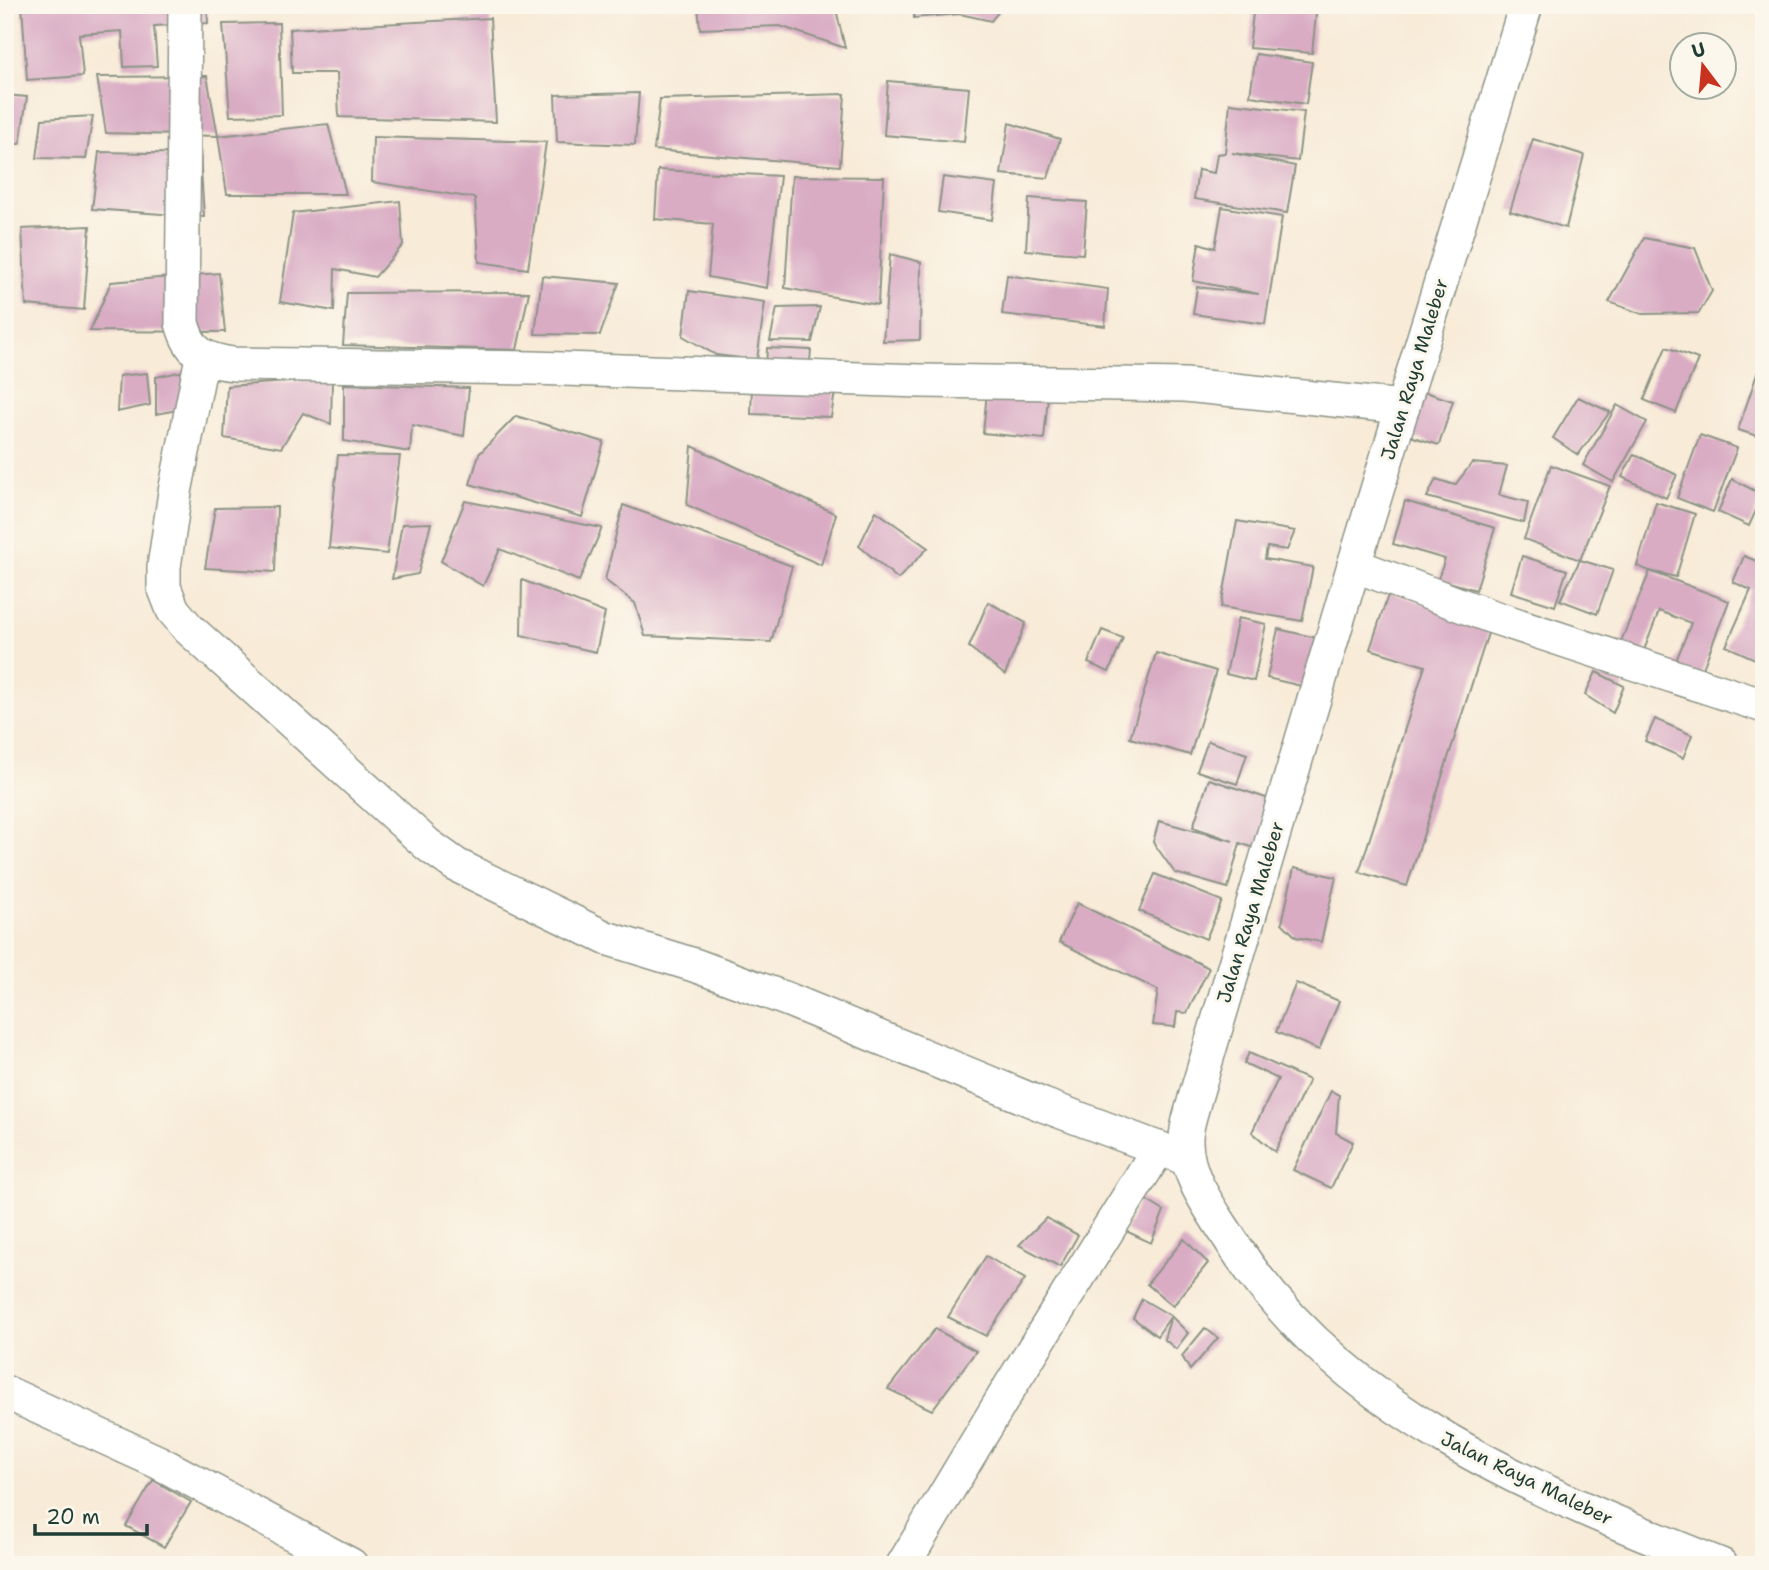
<svg xmlns="http://www.w3.org/2000/svg" width="1769" height="1570" font-family="'Shantell Sans',sans-serif">
<style>
.building{fill:#d9acc4}
.lines{fill:none;stroke-linecap:round;stroke-linejoin:round}
.minor-casing{stroke:#8c9486;stroke-width:36}
.minor{stroke:#fff;stroke-width:33}
.labels{text-anchor:middle;stroke-width:6;stroke-linejoin:round;paint-order:stroke}
.street-label{font-size:19px;fill:#1f3d34;stroke:#fbf7ec}
</style>
<rect width="100%" height="100%" fill="#fbf7ec"/>
<filter id="ink" filterUnits="userSpaceOnUse"><feTurbulence type="fractalNoise" baseFrequency=".0143" numOctaves="2"/><feDisplacementMap in="SourceGraphic" scale="14" xChannelSelector="R" yChannelSelector="G"/><feConvolveMatrix kernelMatrix="1 2 1 2 8 2 1 2 1" color-interpolation-filters="sRGB"/></filter>
<filter id="wash" filterUnits="userSpaceOnUse"><feTurbulence type="fractalNoise" baseFrequency=".00686" numOctaves="4" result="noise"/><feDisplacementMap in="SourceGraphic" scale="28" xChannelSelector="R" yChannelSelector="G"/><feGaussianBlur stdDeviation="1.57" result="paint"/><feColorMatrix in="noise" values="0 0 0 0 0 0 0 0 0 0 0 0 0 0 0 0 0 1.4 0 .05"/><feComposite in="paint" operator="in"/></filter>
<g filter="url(#wash)">
<rect width="100%" height="100%" fill="#f8ebd8"/>
<g id="blocks">
<g class="building">
<polygon points="22,5 207,5 208,23 154,26 157,66 124,67 122,31 79,34 83,76 27,80"/>
<polygon points="698,5 835,5 845,48 780,26 700,29"/>
<polygon points="914,5 1004,5 991,21 960,14 914,18"/>
<polygon points="1254,5 1317,5 1312,53 1249,48"/>
<polygon points="490,18 496,122 339,117 337,73 292,73 290,29"/>
<polygon points="279,23 282,115 230,116 223,24"/>
<polygon points="1256,54 1312,62 1306,104 1250,96"/>
<polygon points="207,76 218,136 106,133 97,77"/>
<polygon points="888,81 969,88 964,142 884,135"/>
<polygon points="639,93 635,145 557,142 555,95"/>
<polygon points="845,94 840,166 654,150 660,99"/>
<polygon points="5,95 27,97 20,144 5,143"/>
<polygon points="1230,103 1304,112 1298,161 1232,153 1295,166 1287,213 1194,199 1198,170 1214,173 1217,154 1225,153"/>
<polygon points="93,116 86,159 37,158 42,119"/>
<polygon points="1009,123 1060,139 1048,178 1001,174"/>
<polygon points="328,124 346,194 227,194 218,136"/>
<polygon points="373,137 546,142 528,269 479,262 475,198 372,182"/>
<polygon points="1533,139 1584,155 1566,228 1510,211"/>
<polygon points="99,152 200,154 204,217 92,209"/>
<polygon points="658,170 780,176 767,288 708,277 713,224 655,219"/>
<polygon points="792,176 884,177 878,305 785,288"/>
<polygon points="943,177 997,184 992,220 938,212"/>
<polygon points="1029,198 1087,202 1083,254 1026,250"/>
<polygon points="400,201 403,245 375,277 335,269 334,311 280,302 293,213"/>
<polygon points="1222,207 1282,217 1265,324 1193,314 1197,287 1259,294 1193,281 1199,243 1215,248"/>
<polygon points="90,226 84,310 26,305 22,229"/>
<polygon points="1644,238 1695,248 1712,291 1699,313 1642,314 1609,302"/>
<polygon points="890,254 921,262 920,340 883,341"/>
<polygon points="219,273 225,332 90,331 111,282"/>
<polygon points="1007,275 1108,289 1105,326 1002,314"/>
<polygon points="542,276 619,283 600,335 535,334"/>
<polygon points="689,291 765,302 757,360 716,355 683,336"/>
<polygon points="529,292 517,350 343,345 347,293"/>
<polygon points="820,307 812,342 770,341 777,308"/>
<polygon points="1666,347 1698,359 1676,413 1644,400"/>
<polygon points="767,348 811,350 809,371 766,368"/>
<polygon points="1761,362 1764,363 1764,438 1738,430"/>
<polygon points="188,370 183,409 156,414 156,377"/>
<polygon points="147,373 150,405 117,412 119,376"/>
<polygon points="332,379 331,424 303,413 281,448 224,438 227,386"/>
<polygon points="344,384 469,388 464,436 412,425 410,452 344,441"/>
<polygon points="752,386 835,392 831,417 751,414"/>
<polygon points="987,392 1048,397 1044,439 983,433"/>
<polygon points="1425,392 1453,401 1439,445 1410,436"/>
<polygon points="1578,397 1610,412 1578,455 1553,438"/>
<polygon points="1617,405 1647,422 1613,482 1583,465"/>
<polygon points="516,416 604,442 582,517 470,484 479,454"/>
<polygon points="1700,435 1737,448 1713,512 1677,498"/>
<polygon points="692,446 836,514 821,565 687,505"/>
<polygon points="1634,454 1677,475 1666,498 1622,477"/>
<polygon points="338,455 400,456 387,554 329,548"/>
<polygon points="1472,463 1507,466 1499,495 1528,502 1524,523 1427,497 1436,479 1455,485"/>
<polygon points="1551,465 1610,486 1580,560 1524,539"/>
<polygon points="1732,479 1763,495 1749,526 1718,512"/>
<polygon points="465,501 602,528 579,581 500,549 483,586 441,561"/>
<polygon points="1405,501 1495,528 1476,590 1438,579 1445,559 1393,544"/>
<polygon points="1656,502 1695,514 1676,577 1650,571 1729,601 1700,676 1674,666 1691,623 1659,611 1641,658 1617,651 1650,571 1637,566"/>
<polygon points="623,505 792,566 771,642 645,636 635,603 605,580"/>
<polygon points="277,507 275,572 205,568 215,508"/>
<polygon points="876,511 928,548 898,579 859,546"/>
<polygon points="1237,521 1295,531 1287,550 1267,547 1265,559 1313,567 1302,621 1221,607"/>
<polygon points="431,523 418,574 392,579 402,524"/>
<polygon points="1522,556 1567,570 1555,606 1511,592"/>
<polygon points="1744,556 1764,564 1764,638 1755,659 1726,646 1751,590 1733,582"/>
<polygon points="1580,560 1613,570 1597,614 1560,600"/>
<polygon points="522,580 605,613 596,652 521,635"/>
<polygon points="1389,592 1491,624 1407,886 1359,872 1425,666 1370,649"/>
<polygon points="988,602 1026,623 1005,675 969,647"/>
<polygon points="1238,618 1266,624 1254,681 1226,674"/>
<polygon points="1278,629 1321,639 1310,688 1267,678"/>
<polygon points="1102,630 1123,638 1109,672 1088,663"/>
<polygon points="1156,653 1216,671 1190,755 1130,738"/>
<polygon points="1596,672 1624,686 1613,713 1585,695"/>
<polygon points="1655,719 1692,735 1683,758 1645,741"/>
<polygon points="1208,741 1247,754 1237,784 1197,771"/>
<polygon points="1209,779 1278,802 1262,851 1240,843 1228,888 1175,873 1153,842 1159,821 1233,841 1193,827"/>
<polygon points="1294,868 1336,877 1321,942 1296,937 1282,923"/>
<polygon points="1155,874 1222,901 1206,939 1139,911"/>
<polygon points="1077,903 1209,968 1187,1013 1177,1012 1175,1027 1153,1025 1158,990 1059,942"/>
<polygon points="1296,983 1339,1001 1319,1050 1276,1032"/>
<polygon points="1249,1053 1309,1080 1275,1152 1252,1132 1278,1079 1244,1063"/>
<polygon points="1331,1091 1339,1095 1336,1133 1353,1142 1331,1188 1293,1170"/>
<polygon points="1141,1197 1164,1211 1151,1243 1126,1231"/>
<polygon points="1046,1218 1078,1235 1060,1267 1019,1245"/>
<polygon points="1184,1239 1208,1263 1173,1306 1147,1284"/>
<polygon points="986,1256 1025,1279 986,1336 948,1317"/>
<polygon points="1142,1299 1171,1316 1188,1333 1176,1349 1164,1339 1171,1316 1157,1336 1133,1318"/>
<polygon points="1205,1328 1218,1338 1190,1370 1182,1356"/>
<polygon points="935,1329 976,1351 932,1410 888,1389"/>
<polygon points="153,1480 191,1502 164,1547 126,1526"/>
</g>
</g>
</g>
<g filter="url(#ink)">
<use href="#blocks" fill-opacity="0" stroke="#8c9486" stroke-width="2"/>
<g class="lines">
<defs>
<g id="minor">
<path d="M185,5l-3,318c8,30 21,37 51,41l300,4 388,13 264,4 218,22"/>
<path d="M1526,5l-172,560 -159,533c-3,13 -9,27 -9,41 -1,37 25,70 44,100 108,173 309,254 491,326"/>
<polyline points="202,357 175,492 164,567 164,587 173,610 189,629 428,845 456,865 606,938 694,965 789,1000 1043,1105 1187,1159"/>
<polyline points="1354,565 1490,616 1764,706"/>
<polyline points="5,1392 158,1462 351,1565"/>
<polyline points="903,1565 1011,1385 1159,1148"/>
</g>
</defs>
<use href="#minor" class="minor-casing"/>
<use href="#minor" class="minor"/>
</g>
</g>
<g class="labels">
<g class="street-label">
<text transform="translate(1414 369) rotate(-73)" y="7">Jalan Raya Maleber</text>
<text transform="translate(1250 912) rotate(-73)" y="7">Jalan Raya Maleber</text>
<text transform="translate(1527 1478) rotate(26)" y="7">Jalan Raya Maleber</text>
</g>
</g>
<rect width="1769" height="1570" fill="none" stroke="#fbf7ec" stroke-width="28"/>
<g transform="translate(1703 66) rotate(344)"><circle r="33" fill="#fbf7ec" stroke="#a3ada2" stroke-width="2"/>
<path d="M0-5L12 26L0 18L-12 26Z" fill="#c8321e"/>
<text y="-10" font-size="19" font-weight="bold" text-anchor="middle" fill="#1f3d34">U</text>
</g>
<path d="M35 1524v10h112v-10" fill="none" stroke="#1f3d34" stroke-width="3.5"/>
<text x="46" y="1524" font-size="21" fill="#1f3d34" stroke="#fbf7ec" stroke-width="5" paint-order="stroke">20 m</text>
</svg>
